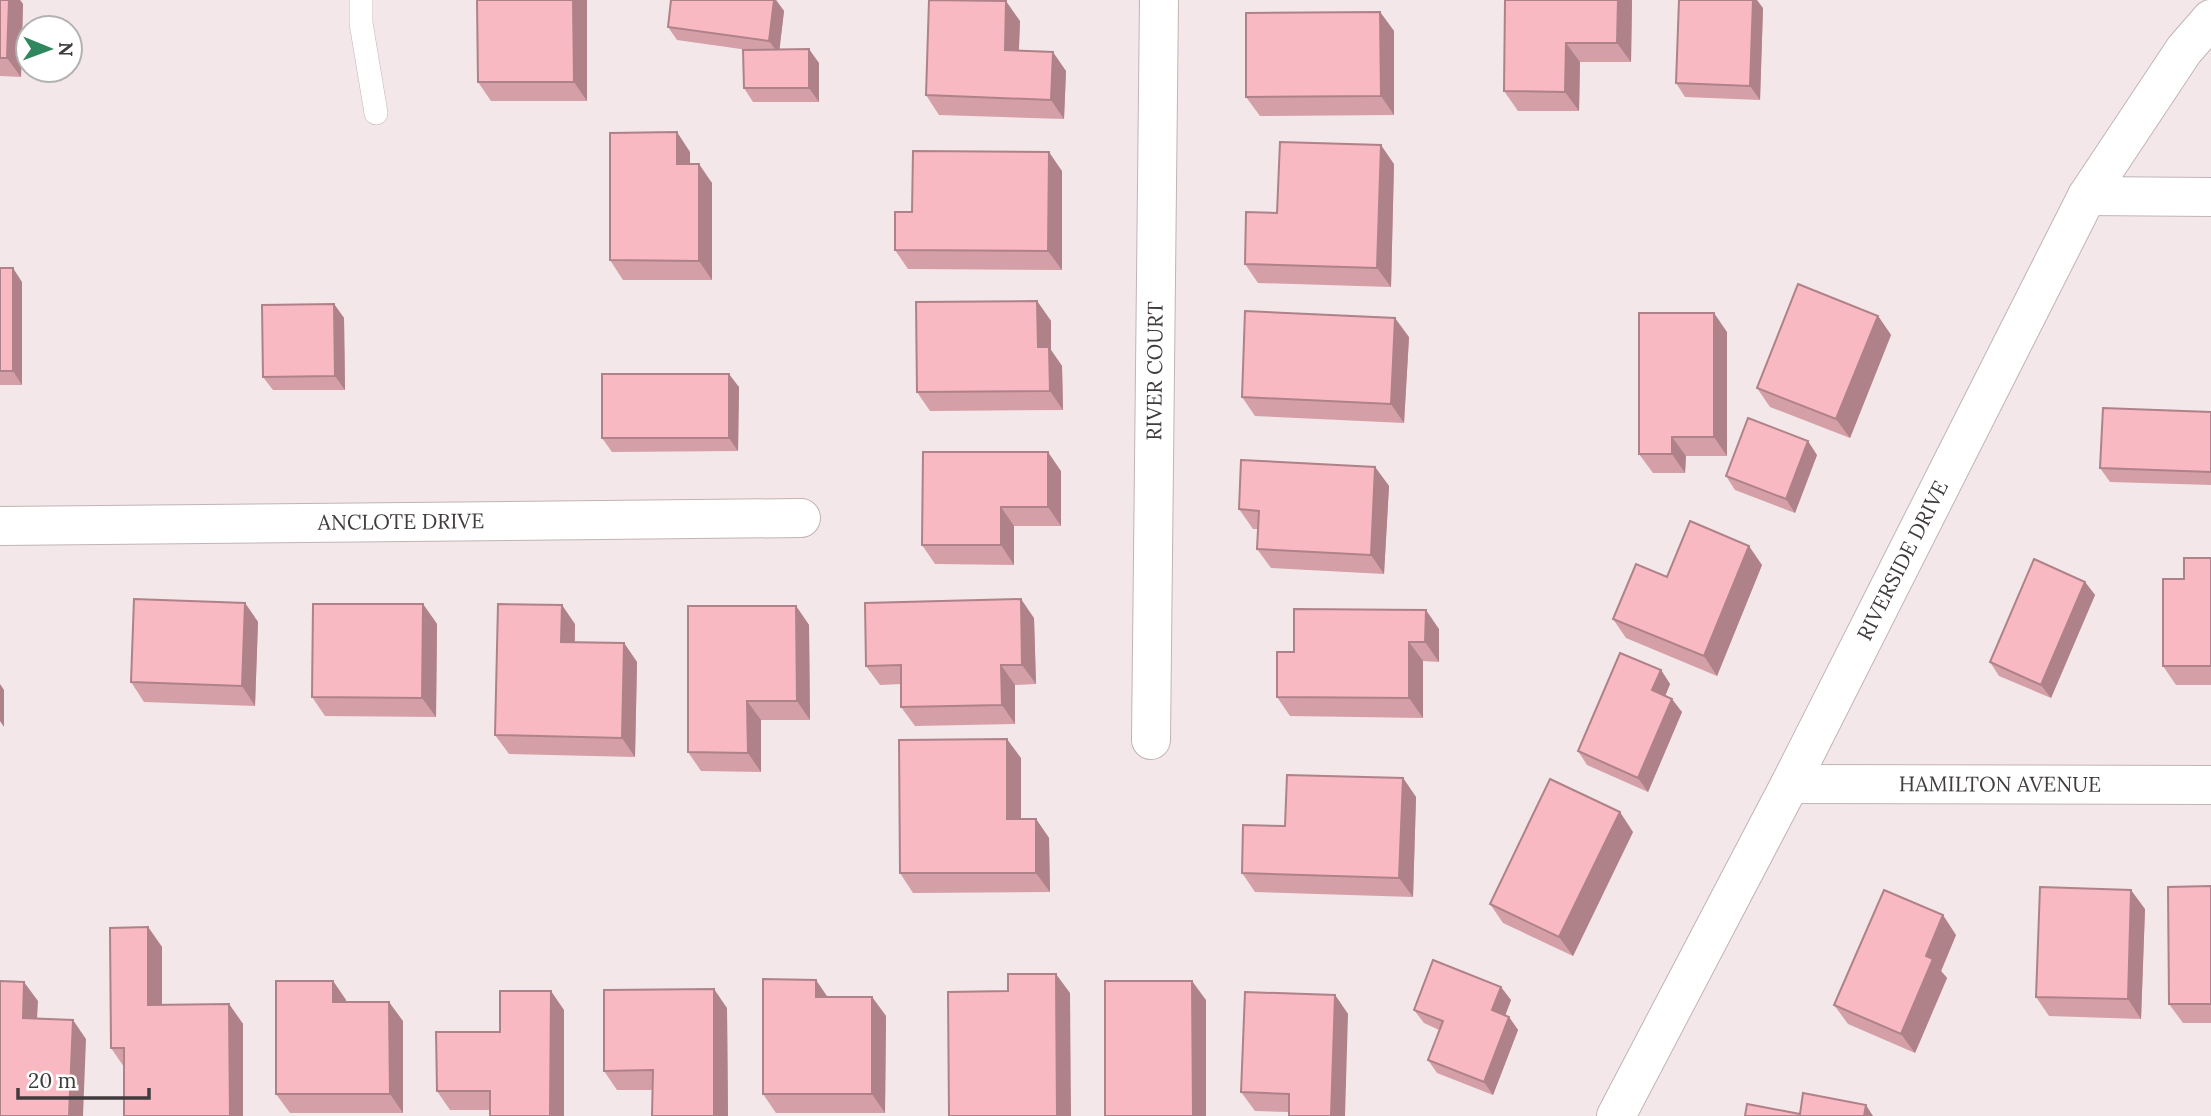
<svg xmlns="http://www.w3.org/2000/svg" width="2211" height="1116" font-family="Lora,serif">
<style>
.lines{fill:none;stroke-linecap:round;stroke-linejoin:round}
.lane-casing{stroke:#c0b4b5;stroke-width:24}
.street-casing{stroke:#c0b4b5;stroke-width:40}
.secondary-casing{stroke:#c0b4b5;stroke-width:40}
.lane{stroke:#fff;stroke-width:23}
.street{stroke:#fff;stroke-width:38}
.secondary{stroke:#fff;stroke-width:38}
.wall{fill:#d59fa7}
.shaded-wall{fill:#ae8288}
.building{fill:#f8b9c2;stroke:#ae8288;stroke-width:2}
.labels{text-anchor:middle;stroke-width:7;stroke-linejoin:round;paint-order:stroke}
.street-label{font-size:21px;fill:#403b3c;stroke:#fff}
</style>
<rect width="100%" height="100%" fill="#f4e7e9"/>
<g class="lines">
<defs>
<polyline id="lane" points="361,0 361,23 376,113"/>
<g id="street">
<polyline points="2087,196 2211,197"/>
<path id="s1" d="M0,526l801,-8"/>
<path id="s2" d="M1151,740l8,-740"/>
<path id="s3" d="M1790,784l421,1"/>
</g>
<g id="secondary">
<path id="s4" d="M1616,1116l174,-332 297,-588 97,-146 27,-31"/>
</g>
</defs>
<use href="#lane" class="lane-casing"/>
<use href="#street" class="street-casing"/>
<use href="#secondary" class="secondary-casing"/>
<use href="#lane" class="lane"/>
<use href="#street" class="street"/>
<use href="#secondary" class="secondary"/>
</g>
<g class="wall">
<polygon points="0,0 20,0 23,4 21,77 0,76"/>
<polygon points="477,0 587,0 587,101 491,101 478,82"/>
<polygon points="671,0 776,0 784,11 779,50 819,63 819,102 753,102 744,88 748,50 677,40 668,27"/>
<polygon points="1505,0 1632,0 1631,62 1580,62 1579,111 1518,111 1504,91"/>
<polygon points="1763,8 1760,100 1685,97 1676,83"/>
<polygon points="1380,12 1394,31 1394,115 1260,116 1246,97"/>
<polygon points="1020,21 1019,50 1066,71 1064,119 939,115 926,95"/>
<polygon points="690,152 690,164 712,183 712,280 623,280 610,260"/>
<polygon points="1394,164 1391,287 1258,283 1245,264 1277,213"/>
<polygon points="1062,171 1062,270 908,269 895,250 912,212"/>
<polygon points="0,268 22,282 22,385 0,385"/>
<polygon points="1037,301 1051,321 1051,350 1062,366 1063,410 930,411 917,392"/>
<polygon points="334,304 344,318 345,390 273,390 263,377"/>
<polygon points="1878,316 1891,335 1850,438 1770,407 1757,388"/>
<polygon points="1727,332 1727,456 1686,456 1685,473 1653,473 1639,454"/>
<polygon points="1409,337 1404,423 1255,416 1242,397"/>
<polygon points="739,387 738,451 612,452 602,438"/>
<polygon points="2211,412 2211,485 2110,482 2100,468"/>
<polygon points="1817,455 1795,513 1735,490 1726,476"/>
<polygon points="1375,467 1389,486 1384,574 1271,568 1257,549 1258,529 1253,529 1239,509"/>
<polygon points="1061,471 1061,526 1014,526 1014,565 935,564 922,545"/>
<polygon points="2211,558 2211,685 2176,685 2163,666 2184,579"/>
<polygon points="1762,565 1717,676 1626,638 1613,619 1667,577"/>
<polygon points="2085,582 2095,595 2051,698 1999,676 1990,662"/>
<polygon points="245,603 258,622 255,706 144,702 131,682"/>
<polygon points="423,604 437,624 436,717 325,716 312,697"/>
<polygon points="796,606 809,625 810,720 761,720 761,772 701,771 688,752"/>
<polygon points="1034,618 1036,684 1015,685 1015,724 915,726 901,707 901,684 880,685 866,666"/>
<polygon points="575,624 575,642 624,643 637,662 635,757 509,754 495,735"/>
<polygon points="1439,629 1439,662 1423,661 1423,718 1290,716 1277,697"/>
<polygon points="1661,670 1670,684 1665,696 1682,712 1648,792 1587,765 1578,751"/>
<polygon points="1021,758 1021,819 1036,819 1049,838 1050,892 913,893 900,873"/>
<polygon points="1403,778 1416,797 1413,897 1255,892 1242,873 1285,826"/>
<polygon points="1633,832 1573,956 1503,923 1490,904"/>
<polygon points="2211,886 2211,1023 2183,1023 2169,1004"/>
<polygon points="2145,909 2141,1019 2049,1016 2036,997"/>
<polygon points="148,927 162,947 162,1005 229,1004 243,1024 124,1067 111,1048"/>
<polygon points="1956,935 1941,971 1947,978 1915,1053 1848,1024 1834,1005"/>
<polygon points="333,981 346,1000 346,1002 403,1021 403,1113 290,1113 276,1094"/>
<polygon points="1335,995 1348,1014 1289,1112 1255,1111 1241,1092"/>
<polygon points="872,997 886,1016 885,1113 776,1113 763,1094"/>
<polygon points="1511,1000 1505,1015 1509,1017 1518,1030 1493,1095 1437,1073 1428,1060 1439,1030 1424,1023 1414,1010"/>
<polygon points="727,1008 728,1116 652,1116 652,1090 617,1090 604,1071"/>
<polygon points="564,1010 564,1116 490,1116 490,1110 450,1110 437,1091"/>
</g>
<g class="shaded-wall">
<polygon points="9,0 20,0 23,4 21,77 7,58"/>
<polygon points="573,0 587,0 587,101 574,82"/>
<polygon points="774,0 776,0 784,11 779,54 769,41"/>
<polygon points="1618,0 1632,0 1631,62 1617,43"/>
<polygon points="1753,0 1757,0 1763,8 1760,100 1750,86"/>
<polygon points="1006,1 1020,21 1018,69 1005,50"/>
<polygon points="1380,12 1394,31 1394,115 1381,96"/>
<polygon points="1566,43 1580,62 1579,111 1565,92"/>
<polygon points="809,49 819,63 819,102 809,88"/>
<polygon points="1053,52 1066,71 1064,119 1051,100"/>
<polygon points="677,132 690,152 690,183 677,164"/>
<polygon points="1381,145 1394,164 1391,287 1377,268"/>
<polygon points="1049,152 1062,171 1062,270 1048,251"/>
<polygon points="699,164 712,183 712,280 699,261"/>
<polygon points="13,268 22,282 22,385 13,371"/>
<polygon points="1037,301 1051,321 1051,350 1062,366 1063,410 1050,391 1038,347"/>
<polygon points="334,304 344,318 345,390 335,376"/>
<polygon points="1714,313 1727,332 1727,456 1714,437"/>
<polygon points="1878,316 1891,335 1850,438 1836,419"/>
<polygon points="1395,318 1409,337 1404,423 1391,404"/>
<polygon points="729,374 739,387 738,451 729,438"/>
<polygon points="1672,437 1686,456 1685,473 1672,454"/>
<polygon points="1808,441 1817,455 1795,513 1786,499"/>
<polygon points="1048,452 1061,471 1061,526 1048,507"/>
<polygon points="1375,467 1389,486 1384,574 1371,555"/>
<polygon points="1001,507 1014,526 1014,565 1001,545"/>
<polygon points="1749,546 1762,565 1717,676 1704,656"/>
<polygon points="2085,582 2095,595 2051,698 2041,685"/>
<polygon points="1021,599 1034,618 1036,684 1022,665"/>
<polygon points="245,603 258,622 255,706 242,686"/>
<polygon points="423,604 437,624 436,717 422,698"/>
<polygon points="562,605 575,624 574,661 561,642"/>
<polygon points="796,606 809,625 810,720 797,701"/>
<polygon points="1426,610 1439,629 1439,662 1425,642"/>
<polygon points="1409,642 1423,661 1423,718 1409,698"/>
<polygon points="624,643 637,662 635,757 622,738"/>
<polygon points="1001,665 1015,685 1015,724 1002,705"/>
<polygon points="1661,670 1670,684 1662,704 1652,690"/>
<polygon points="0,684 4,690 4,727 0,721"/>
<polygon points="1672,699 1682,712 1648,792 1638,778"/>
<polygon points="747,701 761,720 761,772 748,753"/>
<polygon points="1007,739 1021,758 1021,838 1007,819"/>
<polygon points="1403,778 1416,797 1413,897 1399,878"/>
<polygon points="1620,812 1633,832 1573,956 1559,937"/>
<polygon points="1036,819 1049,838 1050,892 1036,873"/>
<polygon points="2131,890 2145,909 2141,1019 2128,999"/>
<polygon points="1943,915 1956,935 1941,971 1947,978 1915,1053 1901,1034 1926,956"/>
<polygon points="148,927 162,947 162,1024 148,1005"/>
<polygon points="1056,974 1070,993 1071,1116 1057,1116"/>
<polygon points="816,980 829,999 816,997"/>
<polygon points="333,981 346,1000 346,1021 333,1002"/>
<polygon points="1192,981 1206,1000 1206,1116 1193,1116"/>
<polygon points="24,982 38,1001 36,1037 23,1018"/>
<polygon points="1501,987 1511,1000 1502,1024 1492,1010"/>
<polygon points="714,989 727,1008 728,1116 714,1116"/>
<polygon points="551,991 564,1010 564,1116 550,1116"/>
<polygon points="1335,995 1348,1014 1345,1116 1331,1116"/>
<polygon points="872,997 886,1016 885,1113 872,1094"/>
<polygon points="389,1002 403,1021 403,1113 390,1094"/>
<polygon points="229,1004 243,1024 243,1116 230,1116"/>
<polygon points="1509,1017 1518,1030 1493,1095 1484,1082"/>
<polygon points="73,1020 86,1039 83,1116 69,1116"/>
<polygon points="1866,1105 1873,1116 1864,1116"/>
</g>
<g class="building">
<polygon points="0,0 9,0 7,58 0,58"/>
<polygon points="477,0 573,0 574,82 478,82"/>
<polygon points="671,0 774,0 769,41 668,27"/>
<polygon points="929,0 1006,1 1005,50 1053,52 1051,100 926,95"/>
<polygon points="1505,0 1618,0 1617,43 1566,43 1565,92 1504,91"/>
<polygon points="1679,0 1753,0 1750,86 1676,83"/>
<polygon points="1380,12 1381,96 1246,97 1246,13"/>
<polygon points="809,49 809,88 744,88 743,50"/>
<polygon points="677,132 677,164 699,164 699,261 610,260 610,133"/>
<polygon points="1280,142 1381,145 1377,268 1245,264 1246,212 1277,213"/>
<polygon points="913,151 1049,152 1048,251 895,250 895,212 912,212"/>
<rect x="0" y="268" width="13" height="103"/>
<polygon points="1798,284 1878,316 1836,419 1757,388"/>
<polygon points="1037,301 1038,347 1049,347 1050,391 917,392 916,302"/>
<polygon points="334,304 335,376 263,377 262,305"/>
<polygon points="1245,311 1395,318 1391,404 1242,397"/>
<polygon points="1639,313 1714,313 1714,437 1672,437 1672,454 1639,454"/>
<rect x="602" y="374" width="127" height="64"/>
<polygon points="2103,408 2211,412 2211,472 2100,468"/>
<polygon points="1748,418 1808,441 1786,499 1726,476"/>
<polygon points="923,452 1048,452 1048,507 1001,507 1001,545 922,545"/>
<polygon points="1241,460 1375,467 1371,555 1257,549 1259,511 1239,509"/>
<polygon points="1690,521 1749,546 1704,656 1613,619 1636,564 1667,577"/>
<polygon points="2184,558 2211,558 2211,666 2163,666 2163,579 2184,579"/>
<polygon points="2034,559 2085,582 2041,685 1990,662"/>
<polygon points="134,599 245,603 242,686 131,682"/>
<polygon points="1021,599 1022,665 1001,665 1002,705 901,707 901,665 866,666 865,603"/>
<polygon points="313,604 423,604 422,698 312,697"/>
<polygon points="498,604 562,605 561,642 624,643 622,738 495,735"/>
<polygon points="688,606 796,606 797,701 747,701 748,753 688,752"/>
<polygon points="1294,609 1426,610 1425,642 1409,642 1409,698 1277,697 1277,652 1294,652"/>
<polygon points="1620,653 1661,670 1652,690 1672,699 1638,778 1578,751"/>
<polygon points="1007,739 1007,819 1036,819 1036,873 900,873 899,740"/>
<polygon points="1287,775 1403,778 1399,878 1242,873 1243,825 1285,826"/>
<polygon points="1550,779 1620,812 1559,937 1490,904"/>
<polygon points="2211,886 2211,1004 2169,1004 2168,887"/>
<polygon points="2040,887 2131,890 2128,999 2036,997"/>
<polygon points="1884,890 1943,915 1926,956 1933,959 1901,1034 1834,1005"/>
<polygon points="148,927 148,1005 229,1004 230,1116 124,1116 124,1048 111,1048 110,928"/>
<polygon points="1433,960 1501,987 1492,1010 1509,1017 1484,1082 1428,1060 1443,1021 1414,1010"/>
<polygon points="1008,974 1056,974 1057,1116 949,1116 948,992 1008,991"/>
<polygon points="763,979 816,980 816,997 872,997 872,1094 763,1094"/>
<polygon points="0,981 24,982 23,1018 73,1020 69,1116 0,1116"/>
<polygon points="276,981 333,981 333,1002 389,1002 390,1094 276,1094"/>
<polygon points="1105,981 1192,981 1193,1116 1105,1116"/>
<polygon points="714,989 714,1116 652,1116 653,1070 604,1071 604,990"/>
<polygon points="500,991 551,991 550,1116 490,1116 490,1091 437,1091 436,1032 500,1032"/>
<polygon points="1245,992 1335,995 1331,1116 1289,1116 1289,1094 1241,1092"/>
<polygon points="1803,1093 1866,1105 1864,1116 1745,1116 1747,1104 1800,1114"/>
</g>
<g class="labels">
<g class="street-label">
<text dy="7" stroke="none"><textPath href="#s2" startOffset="369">RIVER COURT</textPath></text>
<text dy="7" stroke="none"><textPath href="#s1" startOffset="401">ANCLOTE DRIVE</textPath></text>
<text dy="7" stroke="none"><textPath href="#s4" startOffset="625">RIVERSIDE DRIVE</textPath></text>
<text dy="7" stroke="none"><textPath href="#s3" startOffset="210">HAMILTON AVENUE</textPath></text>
</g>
</g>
<g transform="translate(49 49) rotate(91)"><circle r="33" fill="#ffffff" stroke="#b3b1b1" stroke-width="2"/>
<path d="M0-5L12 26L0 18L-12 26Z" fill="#2f885d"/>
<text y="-10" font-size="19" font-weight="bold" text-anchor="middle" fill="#403b3c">N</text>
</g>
<path d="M18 1088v10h131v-10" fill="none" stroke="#403b3c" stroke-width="3.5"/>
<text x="28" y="1088" font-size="21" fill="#403b3c" stroke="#ffffff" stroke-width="5" paint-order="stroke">20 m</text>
</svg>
